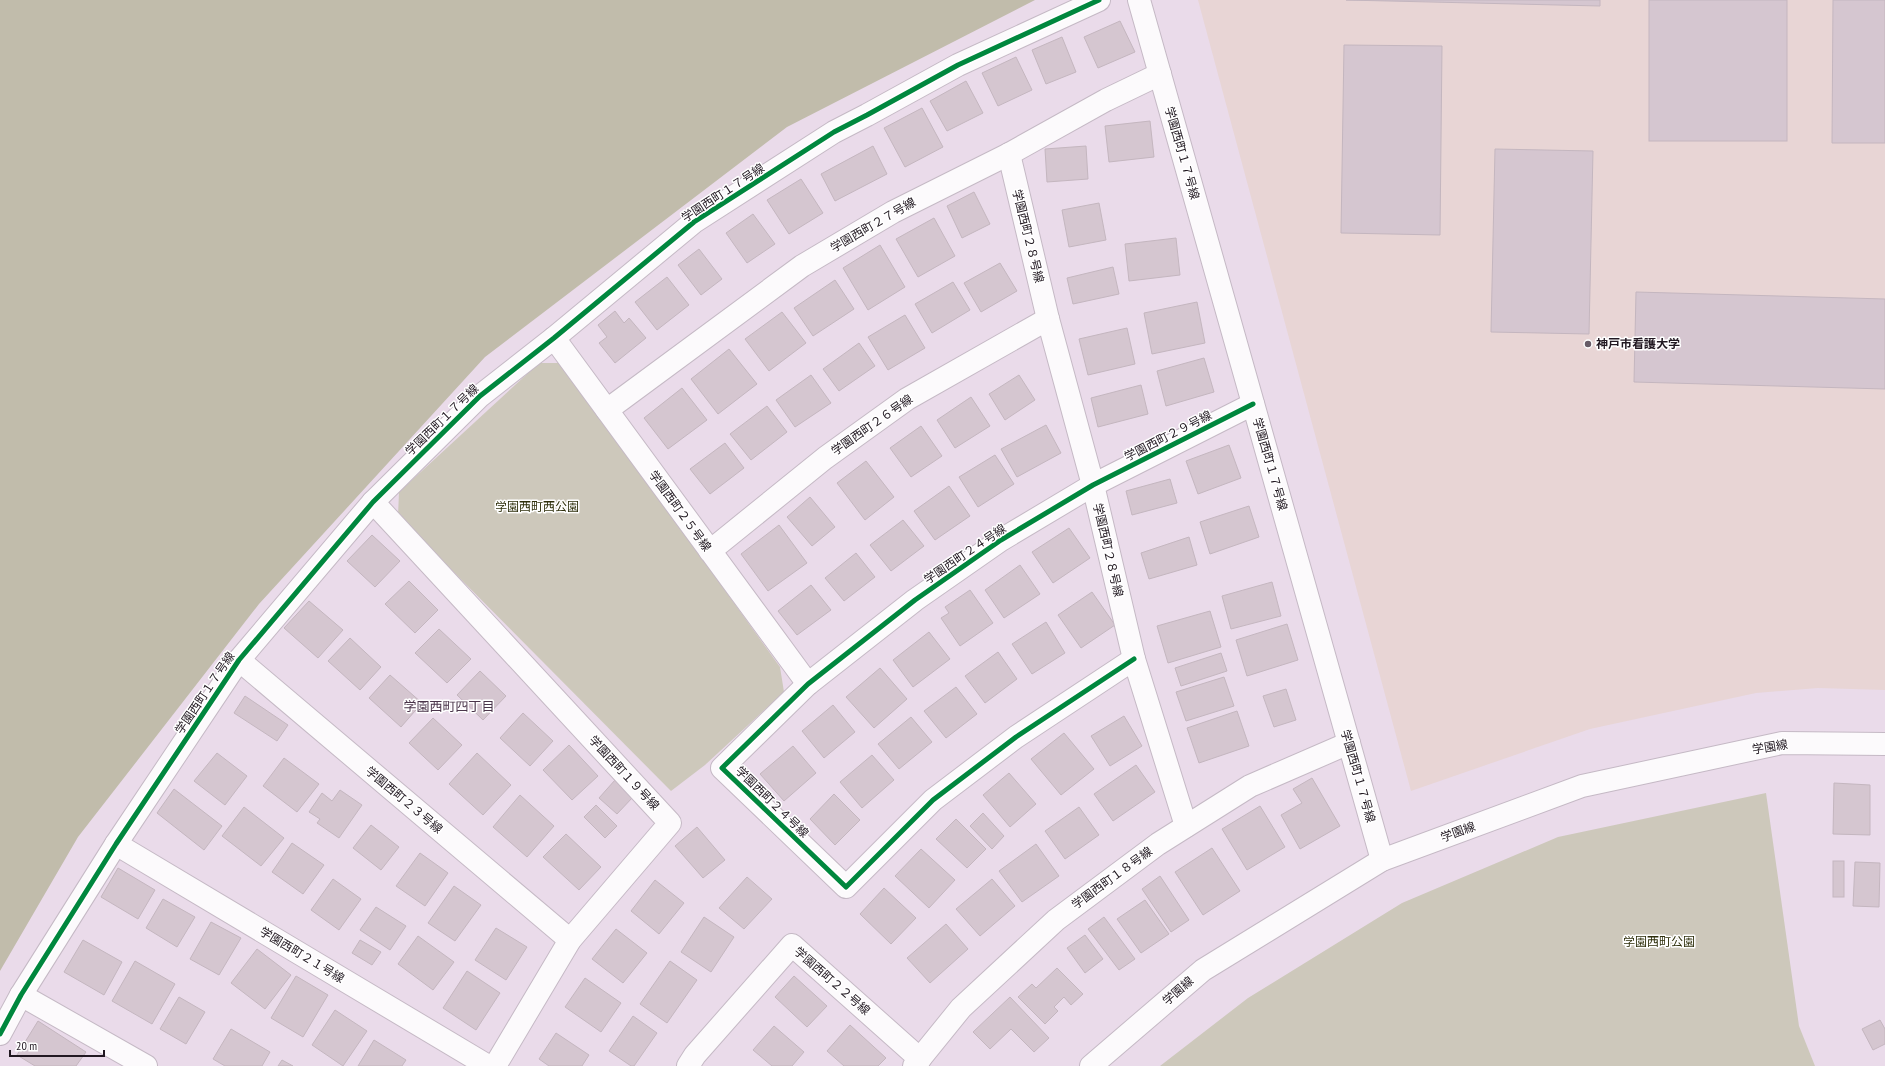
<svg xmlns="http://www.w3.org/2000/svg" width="1885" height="1066" font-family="'PT Sans Narrow','Noto Sans JP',sans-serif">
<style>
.education{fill:#e8d5d5}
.green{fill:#cdc8bb}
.forest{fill:#c1bcab}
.building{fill:#d5c6d0;stroke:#c4b6bf}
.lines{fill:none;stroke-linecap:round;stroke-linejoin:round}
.street-casing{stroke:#c5b9c5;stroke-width:24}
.secondary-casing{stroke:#c5b9c5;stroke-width:24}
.street{stroke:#fcfafc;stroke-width:22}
.secondary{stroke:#fcfafc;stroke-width:22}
.cycleway-casing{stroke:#fff;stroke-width:8}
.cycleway{stroke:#00873e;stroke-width:5}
.poi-dot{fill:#675c67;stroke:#fff;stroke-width:1.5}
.labels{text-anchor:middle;stroke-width:3;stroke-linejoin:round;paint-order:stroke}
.street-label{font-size:12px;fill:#211821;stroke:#fff}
.poi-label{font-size:12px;font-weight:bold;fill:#211821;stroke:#fff;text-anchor:start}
.park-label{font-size:12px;fill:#2e2f0b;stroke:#fff}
.neighbourhood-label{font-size:13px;fill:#4a354a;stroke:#fff}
</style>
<rect width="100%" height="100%" fill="#eadbea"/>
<polygon class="education" points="1198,0 1885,0 1885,690 1818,688 1756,693 1590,729 1411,791"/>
<g class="green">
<polygon points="539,363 562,363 780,667 784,692 705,765 671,791 398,516 399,492"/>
<polygon points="1766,793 1799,1026 1815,1066 1160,1066 1248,998 1402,903 1558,837"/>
</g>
<polygon class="forest" points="0,0 1035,0 787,127 485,357 259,604 78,837 0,971"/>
<g class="building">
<polygon points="1346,0 1600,0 1600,6"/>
<rect x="1649" y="0" width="138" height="141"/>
<polygon points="1833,0 1885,0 1885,143 1832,143"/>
<polygon points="1120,21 1135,52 1098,68 1084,37"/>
<polygon points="1062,37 1076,72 1046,84 1032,50"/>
<polygon points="1344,45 1442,46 1440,235 1341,233"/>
<polygon points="1016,57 1032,90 998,106 982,73"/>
<polygon points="966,81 983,113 947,131 930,101"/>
<polygon points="922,108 943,147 905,167 884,128"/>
<polygon points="1150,121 1154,157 1109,162 1105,126"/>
<polygon points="873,146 887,174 835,201 821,174"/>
<polygon points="1086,146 1088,179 1047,182 1045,149"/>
<polygon points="1495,149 1593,151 1589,334 1491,332"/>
<polygon points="801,179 823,213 789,234 767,200"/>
<polygon points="974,192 990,224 962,238 947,206"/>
<polygon points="1099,203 1106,240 1069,247 1062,210"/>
<polygon points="753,214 775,244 747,263 726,233"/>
<polygon points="934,218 955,256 918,277 896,239"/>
<polygon points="1176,238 1180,275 1129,281 1125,244"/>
<polygon points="880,245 905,287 868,310 843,268"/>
<polygon points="699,249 722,279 701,295 678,265"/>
<polygon points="1000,263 1017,291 981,312 964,283"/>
<polygon points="1113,267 1119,294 1073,304 1067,278"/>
<polygon points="667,277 689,305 657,330 635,302"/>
<polygon points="835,280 854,309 813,336 794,308"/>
<polygon points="953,282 970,310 932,333 915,304"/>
<polygon points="1636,292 1885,299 1885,389 1634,382"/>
<polygon points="1197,302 1205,343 1152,354 1144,313"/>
<polygon points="615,311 624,323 629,318 646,338 615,363 599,343 607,337 598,325"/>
<polygon points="782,312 806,343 769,371 745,339"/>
<polygon points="905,315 925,348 888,370 868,337"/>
<polygon points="1127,328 1135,364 1088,375 1079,339"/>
<polygon points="859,343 875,366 839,391 823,369"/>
<polygon points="729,349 757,384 718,414 691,379"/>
<polygon points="1204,358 1214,392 1166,406 1157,371"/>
<polygon points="811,375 831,403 795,427 776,400"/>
<polygon points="1019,375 1035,400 1005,420 989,394"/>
<polygon points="1141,385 1148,414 1098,427 1091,398"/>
<polygon points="682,388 707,420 668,449 644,418"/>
<polygon points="971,397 990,426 955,448 937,420"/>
<polygon points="767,406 787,432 751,460 730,434"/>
<polygon points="1046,425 1061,453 1017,477 1001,449"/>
<polygon points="921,426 942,456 911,477 890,448"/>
<polygon points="725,443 744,468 710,494 690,469"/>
<polygon points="1229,445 1241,478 1198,494 1186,461"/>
<polygon points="995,455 1014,484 978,507 959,477"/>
<polygon points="866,461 894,497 865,520 837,483"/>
<polygon points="1170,479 1177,503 1132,515 1126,491"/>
<polygon points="949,486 970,516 935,540 914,511"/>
<polygon points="810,497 835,527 812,546 787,517"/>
<polygon points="1249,506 1259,537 1210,554 1200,522"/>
<polygon points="903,520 924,546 891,571 870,545"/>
<polygon points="779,525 807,563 768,591 741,554"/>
<polygon points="1069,528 1090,558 1053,583 1032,552"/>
<polygon points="372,535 400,561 375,587 347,561"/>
<polygon points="1189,537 1197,565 1149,579 1141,553"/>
<polygon points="856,553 875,577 844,601 825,578"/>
<polygon points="1020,565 1040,594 1004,618 985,590"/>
<polygon points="409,581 438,610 415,633 385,604"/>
<polygon points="1272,582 1281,616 1231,629 1222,596"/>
<polygon points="811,585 831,610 797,635 778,611"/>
<polygon points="970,590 993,623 960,646 941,618 949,613 945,607"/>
<polygon points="1092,592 1115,625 1081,648 1058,615"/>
<polygon points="309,601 343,630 318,658 284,628"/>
<polygon points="1210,611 1221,647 1168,663 1157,626"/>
<polygon points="1046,622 1065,653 1032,674 1012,644"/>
<polygon points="1287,624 1298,660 1247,676 1236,640"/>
<polygon points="439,629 471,659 447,683 415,653"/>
<polygon points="929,632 950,659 913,687 893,660"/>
<polygon points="350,638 381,667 360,690 328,661"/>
<polygon points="998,652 1017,679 985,703 965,676"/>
<polygon points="1221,653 1227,671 1181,686 1175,668"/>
<polygon points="880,668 907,699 874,728 846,697"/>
<polygon points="480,671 506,696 483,720 457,695"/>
<polygon points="390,675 422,703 401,727 369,698"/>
<polygon points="1224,677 1234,706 1186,721 1176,692"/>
<polygon points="956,687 977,714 946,738 924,711"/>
<polygon points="1286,689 1296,720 1274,727 1263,696"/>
<polygon points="245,696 288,725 277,741 234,713"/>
<polygon points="833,705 855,732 824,758 802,731"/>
<polygon points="1237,711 1249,746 1199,763 1187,728"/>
<polygon points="523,713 553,741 530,766 500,738"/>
<polygon points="1124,716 1142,746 1110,766 1091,736"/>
<polygon points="911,717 932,742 899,769 878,744"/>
<polygon points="433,718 462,745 438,770 409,743"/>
<polygon points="1064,733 1094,769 1061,795 1031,759"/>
<polygon points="569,745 598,776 572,800 543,770"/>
<polygon points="793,746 816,773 784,801 760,774"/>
<polygon points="217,753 247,776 225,805 194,781"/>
<polygon points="477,753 511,785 483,815 449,784"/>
<polygon points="872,755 894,780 862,808 840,782"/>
<polygon points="284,758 319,784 297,812 263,786"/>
<polygon points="1136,765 1155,792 1113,821 1094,794"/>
<polygon points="1009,773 1036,804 1010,827 983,795"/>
<polygon points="1312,778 1340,826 1300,849 1281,815 1302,803 1293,789"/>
<polygon points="615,780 633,797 617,814 599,798"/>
<polygon points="1834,783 1870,785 1870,835 1833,834"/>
<polygon points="174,789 222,826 204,850 157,813"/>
<polygon points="340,790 362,805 339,838 317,823 320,819 309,812 322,793 332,801"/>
<polygon points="834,794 860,820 835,845 810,819"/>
<polygon points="520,795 554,826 527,857 493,827"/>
<polygon points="596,805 617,826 605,838 584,817"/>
<polygon points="1260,806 1285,847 1247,870 1222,829"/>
<polygon points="244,807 284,838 261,866 222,836"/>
<polygon points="1079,807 1099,835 1065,859 1045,831"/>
<polygon points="983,813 1004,836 992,849 970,826"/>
<polygon points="956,819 986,849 967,868 936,839"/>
<polygon points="371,825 399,847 381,870 353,848"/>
<polygon points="697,827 725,860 703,878 675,846"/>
<polygon points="566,834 601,867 579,890 543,857"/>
<polygon points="292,843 324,865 303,894 272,872"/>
<polygon points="1036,844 1059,876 1022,902 999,871"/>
<polygon points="1212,848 1240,891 1203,915 1175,872"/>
<polygon points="921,849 955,880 929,908 895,876"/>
<polygon points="420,853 448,873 425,906 396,886"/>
<rect x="1833" y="861" width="11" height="36"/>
<polygon points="1855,862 1880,863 1879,907 1853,906"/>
<polygon points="118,868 155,890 138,919 101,897"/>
<polygon points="1160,876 1189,920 1171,932 1142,889"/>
<polygon points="747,877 772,899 744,929 719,908"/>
<polygon points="333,879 361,899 339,930 311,910"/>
<polygon points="992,879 1015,906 980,936 956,909"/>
<polygon points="655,880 684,903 659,934 631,911"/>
<polygon points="454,886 481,905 455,941 428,923"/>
<polygon points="884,888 916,918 891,944 860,914"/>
<polygon points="163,899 195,917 177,947 146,928"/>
<polygon points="1145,900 1169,934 1141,953 1117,919"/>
<polygon points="376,907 406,926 390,950 360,930"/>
<polygon points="704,917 734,937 711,972 681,952"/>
<polygon points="1104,917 1135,959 1119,970 1088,929"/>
<polygon points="211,922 241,938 219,975 190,959"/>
<polygon points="946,924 968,949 930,983 907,958"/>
<polygon points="496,928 527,947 506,980 475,960"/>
<polygon points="616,929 647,953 623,983 592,959"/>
<polygon points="1085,935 1103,959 1085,973 1067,948"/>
<polygon points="418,936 454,962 433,990 398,964"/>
<polygon points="83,940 122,962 104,995 64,972"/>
<polygon points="360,940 381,952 372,965 352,953"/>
<polygon points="257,949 291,975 265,1009 231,983"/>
<polygon points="135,961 175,984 152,1024 112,1001"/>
<polygon points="670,961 697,980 667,1023 640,1004"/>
<polygon points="1057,968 1083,994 1071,1005 1064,997 1054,1007 1058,1011 1045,1024 1018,997 1032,984 1036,988"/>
<polygon points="467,971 500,993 476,1030 443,1008"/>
<polygon points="296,976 328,995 303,1037 271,1018"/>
<polygon points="794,976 827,1006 807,1027 775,997"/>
<polygon points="585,978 621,1003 601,1032 565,1007"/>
<polygon points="179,997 205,1012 186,1044 160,1029"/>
<polygon points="1010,997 1049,1038 1034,1052 1011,1029 990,1049 973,1032"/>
<polygon points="335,1010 367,1031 343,1066 312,1045"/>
<polygon points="633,1016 657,1033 634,1066 631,1066 609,1051"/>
<polygon points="1880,1020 1885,1029 1885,1044 1873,1050 1862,1029"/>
<polygon points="38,1021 86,1052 76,1066 35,1066 17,1055"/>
<polygon points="850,1025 886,1058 878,1066 844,1066 827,1051"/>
<polygon points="774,1026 804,1052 792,1066 772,1066 753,1050"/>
<polygon points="231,1029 270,1052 262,1066 225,1066 213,1059"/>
<polygon points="556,1033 589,1055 582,1066 549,1066 539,1059"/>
<polygon points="374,1040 406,1060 402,1066 358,1066"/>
<polygon points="282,1060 293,1066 278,1066"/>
</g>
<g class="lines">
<defs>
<g id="street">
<polyline points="1139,0 1382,860"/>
<polyline points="1009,154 1048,319 1093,485 1134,659 1186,826"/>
<polyline points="554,338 808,684"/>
<polyline points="607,410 802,266 893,212 1009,154 1106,100 1160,74"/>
<polyline points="373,502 670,823 570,940 495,1066"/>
<polyline points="710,551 825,458 907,399 1048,319"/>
<polyline points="1134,659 1016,737 933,800 846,887 722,768 808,684 915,600 1001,540 1093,485 1253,404"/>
<polyline points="239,660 570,940"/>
<polyline points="116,844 488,1066"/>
<polyline points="21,995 146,1066"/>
<polyline points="0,1034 21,995 116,844 239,660 373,502 480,396 554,338 694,222 834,132 867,115 958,65 1099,0"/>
<polyline points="688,1066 695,1055 792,945 920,1059"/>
<polyline points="914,1066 961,1008 1056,920 1158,844 1250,786 1349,743"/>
</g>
<polyline id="secondary" points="1091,1066 1203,970 1382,860 1582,786 1782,743 1885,744"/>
</defs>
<use href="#street" class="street-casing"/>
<use href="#secondary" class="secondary-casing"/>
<use href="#street" class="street"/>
<use href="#secondary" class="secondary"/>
<defs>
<g id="cycleway">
<polyline points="1134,659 1016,737 933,800 846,887 722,768 808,684 915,600 1001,540 1093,485 1253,404"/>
<polyline points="0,1034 21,995 116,844 239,660 373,502 480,396 554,338 694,222 834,132 867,115 958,65 1099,0"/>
</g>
</defs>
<use href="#cycleway" class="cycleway-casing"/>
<use href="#cycleway" class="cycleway"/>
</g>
<circle class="poi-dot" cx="1588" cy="344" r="4"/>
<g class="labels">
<g class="street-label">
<text transform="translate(1182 153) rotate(74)" y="4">学園西町１７号線</text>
<text transform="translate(723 193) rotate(-33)" y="4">学園西町１７号線</text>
<text transform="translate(873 225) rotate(-30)" y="4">学園西町２７号線</text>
<text transform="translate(1028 236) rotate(76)" y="4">学園西町２８号線</text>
<text transform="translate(442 420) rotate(-44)" y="4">学園西町１７号線</text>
<text transform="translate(872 425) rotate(-35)" y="4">学園西町２６号線</text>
<text transform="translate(1168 436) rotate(-27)" y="4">学園西町２９号線</text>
<text transform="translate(1270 464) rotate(74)" y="4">学園西町１７号線</text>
<text transform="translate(680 511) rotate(54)" y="4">学園西町２５号線</text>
<text transform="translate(1108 550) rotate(77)" y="4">学園西町２８号線</text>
<text transform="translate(965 554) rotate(-34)" y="4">学園西町２４号線</text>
<text transform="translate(205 693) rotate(-56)" y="4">学園西町１７号線</text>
<text transform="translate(1770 747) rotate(-9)" y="4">学園線</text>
<text transform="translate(624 773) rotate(47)" y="4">学園西町１９号線</text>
<text transform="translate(1358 776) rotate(74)" y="4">学園西町１７号線</text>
<text transform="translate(404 800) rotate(40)" y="4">学園西町２３号線</text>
<text transform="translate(772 802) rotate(44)" y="4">学園西町２４号線</text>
<text transform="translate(1458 832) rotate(-20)" y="4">学園線</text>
<text transform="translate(1112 878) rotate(-36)" y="4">学園西町１８号線</text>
<text transform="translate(302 955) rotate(31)" y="4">学園西町２１号線</text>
<text transform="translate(832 981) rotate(41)" y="4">学園西町２２号線</text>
<text transform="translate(1178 991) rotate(-41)" y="4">学園線</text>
</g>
<g class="poi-label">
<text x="1596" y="348">神戸市看護大学</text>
</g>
<g class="park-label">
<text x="537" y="511">学園西町西公園</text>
<text x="1659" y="946">学園西町公園</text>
</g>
<g class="neighbourhood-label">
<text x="449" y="711">学園西町四丁目</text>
</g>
</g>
<path d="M10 1050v6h94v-6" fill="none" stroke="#211821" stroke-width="2"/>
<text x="16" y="1050" font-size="12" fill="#211821" stroke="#ffffff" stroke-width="3" paint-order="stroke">20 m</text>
</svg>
